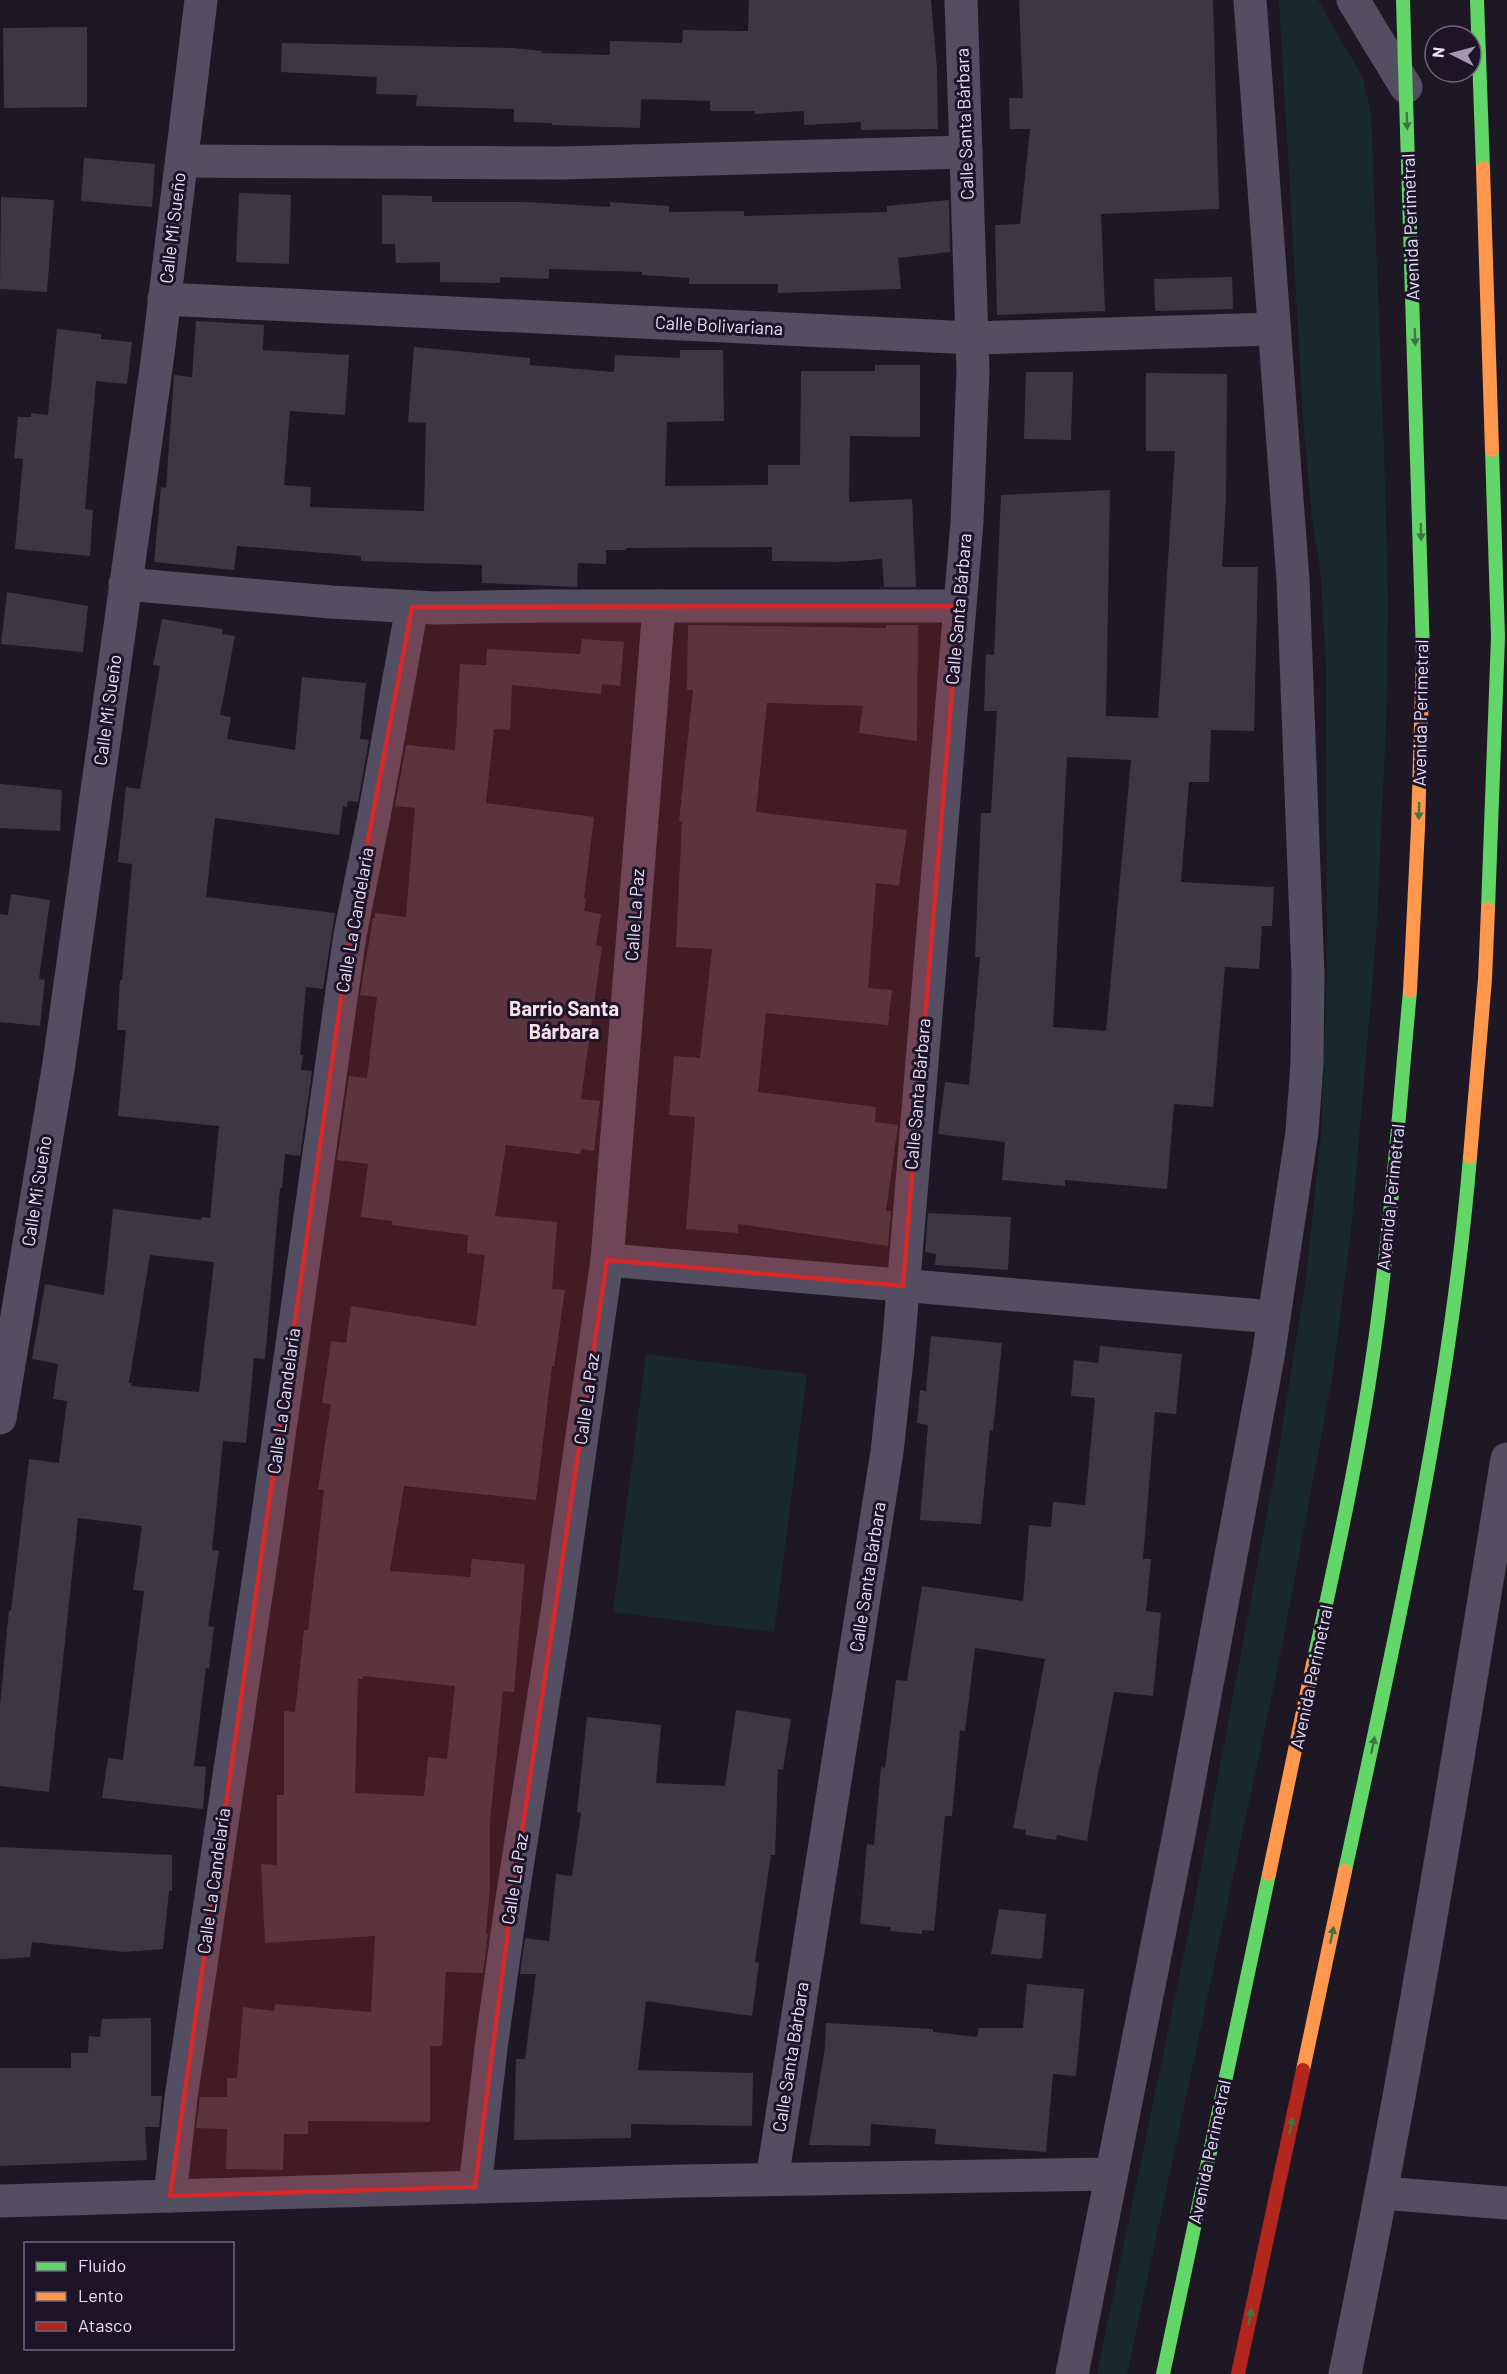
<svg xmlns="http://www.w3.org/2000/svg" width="1507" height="2374" font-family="Barlow,sans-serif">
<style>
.green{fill:#19282f}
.building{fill:#3d3744;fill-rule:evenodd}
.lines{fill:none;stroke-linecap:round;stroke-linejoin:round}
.street{stroke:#544e62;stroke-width:33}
.fast{stroke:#63d668;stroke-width:14}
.slow{stroke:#ff974d;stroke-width:14}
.jam{stroke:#b3261e;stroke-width:14}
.oneway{fill:#407548}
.marked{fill:#d62828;fill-opacity:0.2;stroke:#d62828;stroke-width:4.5;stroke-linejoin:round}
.labels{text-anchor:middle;stroke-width:6;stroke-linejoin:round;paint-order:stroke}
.street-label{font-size:18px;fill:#eadffb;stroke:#1d1428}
.neighbourhood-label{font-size:20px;font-weight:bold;fill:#fbe1ea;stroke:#1d1428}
</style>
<rect width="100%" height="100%" fill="#1e1824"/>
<g class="green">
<polygon points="1279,0 1318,0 1363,78 1371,114 1384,448 1388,605 1386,725 1376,940 1351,1232 1333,1373 1281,1652 1127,2374 1097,2374 1194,1905 1276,1466 1306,1279 1321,1134 1327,977 1326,662 1320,567 1313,526 1304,432"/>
<polygon points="646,1354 807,1374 774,1632 613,1612"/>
</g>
<g class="building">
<polygon points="749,0 931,0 937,69 938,129 861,130 861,122 804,125 804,111 755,114 755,111 710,111 710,101 641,99 640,128 552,125 552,123 514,122 514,109 416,106 417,95 376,94 377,77 281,72 282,43 513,48 542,51 542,53 610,55 610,41 682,43 683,30 748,31"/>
<polygon points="1019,0 1213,0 1219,209 1101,214 1105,311 997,315 995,225 1020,224 1030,129 1010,129 1009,98 1023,98"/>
<polygon points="87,27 87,107 4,108 3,28"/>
<polygon points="84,158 155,164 152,207 81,201"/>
<polygon points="239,193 291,195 289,264 236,262"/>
<polygon points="382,195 432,196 432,202 527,202 610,207 610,202 669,206 669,212 744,211 744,216 887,212 887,206 949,200 950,252 898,258 901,289 778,293 778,284 689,284 689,278 642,275 642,272 549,269 549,279 500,277 500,283 440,282 440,262 396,263 395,244 382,244"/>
<polygon points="1,197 54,200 47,292 0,289"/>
<polygon points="1232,277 1233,309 1155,311 1154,279"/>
<polygon points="196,321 264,325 263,350 349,355 345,415 290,411 284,485 311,487 310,507 424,511 426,423 408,422 414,347 530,358 530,365 614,372 615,355 680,358 680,350 723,350 724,421 667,422 665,486 768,485 768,465 800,465 801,371 875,371 875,365 920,365 920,437 850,436 849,502 912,499 916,587 884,587 882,559 840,562 772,561 772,547 626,548 626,550 606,550 606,564 578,563 577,587 482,583 482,565 361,561 361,556 237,546 234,570 154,562 161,487 166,488 174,375 192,377"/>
<polygon points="57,329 101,334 101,339 132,342 127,384 96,381 85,509 93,510 90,556 15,549 23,459 14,458 18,417 31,417 31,413 48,415"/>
<polygon points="1026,372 1073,372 1071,440 1024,439"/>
<path d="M1146,373l81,1 -1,125 -4,68h36l-4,164 -43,-1 -2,52h-20l-8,100 93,5 -2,39h-10l-3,43 -34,-2 -12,140 -39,-3 -7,85 -102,-9v6l-63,-6 3,-38 -67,-8 7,-52 24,3 11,-128h-5l6,-144h10l6,-102h-13l2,-57 8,1 7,-160 109,-5 -4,226 52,2 17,-267h-29zM1067,757l64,3 -25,271 -53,-4z"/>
<polygon points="7,592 88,606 83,652 1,644"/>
<path d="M162,619l61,10 -1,5 13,2 -15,79 11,2 -4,22 68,11 7,-73 64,6 -6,56 9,1 -11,62 -10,-1 -1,6 -4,-1 -4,29 -124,-17 -9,79 129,16 -12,76 -17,-2 -6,68h3l-2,15 11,1 -12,85 -15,-2 -3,34h-2l-15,171 -11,-1 -8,85 -23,-2 -11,109 7,1 -11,75 6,1 -5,42 -3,-1 -12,98 12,1 -3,42 -101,-11 6,-40 15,2 21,-169 -11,-1 9,-64 -64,-8 -29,274 -49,-6v-80l9,-96 2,1 18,-152 30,4 8,-62 -14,-2 5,-35 -26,-5 13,-75 59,11 9,-86 88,11 1,-3 8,1 9,-92 -101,-10 8,-86h-9l3,-50 2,1 10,-117 -14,-2 8,-75 14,2 20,-123 -7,-1zM150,1255l64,7 -15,130 -68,-6 1,-3h-3z"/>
<polygon points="688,625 886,628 886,625 918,625 917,741 859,733 863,706 767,703 756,812 907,830 899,886 876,883 868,988 892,990 888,1025 766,1013 758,1092 876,1107 875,1122 898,1125 886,1211 891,1211 888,1246 738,1224 738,1233 686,1229 695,1117 669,1115 674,1056 700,1058 712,949 676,947 682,822 679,821 693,690 687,690"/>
<path d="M582,639l42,3 -4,44 -18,-2 -1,10 -89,-9 -2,45 -16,-1 -8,74 108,14 -10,80 2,1 -2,13 17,3 -5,31 6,1 -21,153 19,2 -6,50 -12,-2 -2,5 -74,-9 -11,71 62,6 -5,67 13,1 -11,77 -2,-1 -16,134 -132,-14 -14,85 80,6 2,-18 53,5 -11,128 -11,-1 -13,130v67l-4,45 2,1 -5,39 -37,-1 -4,74h-12v76l-122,-1v13h-24l-1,36 -57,-1 1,-40 -31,-1 4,-31h27v-19h10l6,-71 31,4 1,-7 96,8 4,-76 -110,7 -4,-79 16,1v-70h7v-84l11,1 9,-82h4l16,-140 -6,-1 13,-85 -9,-1 9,-62 15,2 5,-37 125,20 9,-71 -18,-2 1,-18 -76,-10v-4l-31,-4 7,-53 -31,-4 12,-84 18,2 10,-81 -17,-2 13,-77h2v-5l31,4 9,-109 -20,-2 11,-61 49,5 5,-86 26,1 1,-16 93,5zM363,1676l92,10 -8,73 -19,-2 -4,39 -69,-3 3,-114h5z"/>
<polygon points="0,784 62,790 60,831 0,828"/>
<polygon points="11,894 50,900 39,979 45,980 40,1026 0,1022 0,914 8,915"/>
<polygon points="928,1213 1011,1217 1008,1270 935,1265 936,1254 925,1252"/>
<polygon points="931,1336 1002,1343 993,1431 990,1430 981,1524 920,1520 928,1425 917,1423 920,1390 926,1391"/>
<polygon points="1100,1346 1182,1354 1176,1414 1155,1412 1143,1559 1151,1559 1146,1611 1161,1613 1153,1696 1114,1692 1100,1767 1099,1767 1087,1841 1057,1835 1056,1840 1025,1835 1026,1830 1013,1828 1045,1659 975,1648 965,1731 960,1730 952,1816 945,1816 934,1931 922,1930 922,1934 890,1931 891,1927 860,1924 867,1844 874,1845 881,1767 885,1768 896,1680 907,1681 922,1586 1023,1601 1029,1525 1051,1527 1053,1502 1085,1505 1095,1398 1071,1396 1074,1360 1098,1363"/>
<polygon points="736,1710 791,1719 783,1770 778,1769 775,1855 771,1855 755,1962 759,1963 752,2016 646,2001 638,2070 753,2073 752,2126 631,2124 631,2138 514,2140 516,2059 525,2059 536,1974 520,1974 525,1938 549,1941 556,1874 572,1876 581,1813 577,1812 587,1717 661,1725 656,1783 725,1786"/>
<polygon points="0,1847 172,1855 172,1891 169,1891 163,1949 124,1952 32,1942 30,1957 0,1959"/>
<polygon points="999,1909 1046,1914 1042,1959 991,1954"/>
<polygon points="1027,1984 1084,1989 1076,2076 1053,2074 1046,2152 935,2144 936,2129 871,2124 870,2146 809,2145 825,2047 826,2023 933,2029 933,2032 977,2037 979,2028 1023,2028"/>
<polygon points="151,2018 151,2096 162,2096 159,2127 145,2127 147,2160 0,2166 0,2068 71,2068 71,2053 88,2053 89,2036 100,2037 102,2019"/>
</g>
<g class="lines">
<g class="street">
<polyline points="1353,0 1406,87"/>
<polyline points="182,161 560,163 966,152"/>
<polyline points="164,299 972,338 1274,329"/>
<polyline points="125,584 331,602 435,608 542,606 959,606"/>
<polyline points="607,1260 1274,1317"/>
<polyline points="0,1418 59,1063 158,354 201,0"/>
<polyline points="772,2179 887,1452 898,1350 967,522 973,371 961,0"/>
<polyline points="475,2187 491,2048 512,1899 557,1612 607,1260 659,606"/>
<polyline points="1382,2193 1507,2203"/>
<polyline points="170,2196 181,2098 265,1535 350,935 375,811 412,607"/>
<polyline points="0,2201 683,2181 1111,2174"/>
<polyline points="1072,2374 1181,1824 1268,1357 1302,1132 1307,1063 1308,975 1293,580 1250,0"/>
<path d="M1345,2374c63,-304 112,-609 162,-915"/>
</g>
<g class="fast">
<polyline points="1403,0 1423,655"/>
<polyline points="1477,0 1483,168"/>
<polyline points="1488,909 1498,637 1492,450"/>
<path d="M1313,1664c23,-105 46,-210 61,-316 17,-119 25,-238 36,-357"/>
<path d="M1345,1871c51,-237 105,-472 125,-714"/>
<polyline points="1163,2374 1269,1874"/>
</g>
<g class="slow">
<polyline points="1483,168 1492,450"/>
<polyline points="1410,991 1418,828 1423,655"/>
<polyline points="1470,1157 1485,979 1488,909"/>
<polyline points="1269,1874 1313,1664"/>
<polyline points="1303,2070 1345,1871"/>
</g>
<polyline class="jam" points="1238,2374 1303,2070"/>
</g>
<defs><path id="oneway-solid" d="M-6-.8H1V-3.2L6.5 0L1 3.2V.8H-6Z" transform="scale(1.5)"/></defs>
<g class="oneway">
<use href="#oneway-solid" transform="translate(1407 121) rotate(88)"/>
<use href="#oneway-solid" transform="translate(1415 337) rotate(88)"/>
<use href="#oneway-solid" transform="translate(1421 532) rotate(89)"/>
<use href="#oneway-solid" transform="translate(1419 811) rotate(91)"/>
<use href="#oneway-solid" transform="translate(1373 1745) rotate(-78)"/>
<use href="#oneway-solid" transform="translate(1332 1935) rotate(-78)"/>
<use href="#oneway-solid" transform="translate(1291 2126) rotate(-78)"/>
<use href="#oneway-solid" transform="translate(1250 2317) rotate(-78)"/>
</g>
<path class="marked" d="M959,606l-56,680 -296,-26 -95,639 -37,288 -305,9 180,-1261 62,-328z"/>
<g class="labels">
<g class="street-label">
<text transform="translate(965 124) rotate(-92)" y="6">Calle Santa Bárbara</text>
<text transform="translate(1411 227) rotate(-92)" y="6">Avenida Perimetral</text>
<text transform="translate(173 228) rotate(-83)" y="6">Calle Mi Sueño</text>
<text transform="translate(719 326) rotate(3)" y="6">Calle Bolivariana</text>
<text transform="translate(959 609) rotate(-85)" y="6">Calle Santa Bárbara</text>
<text transform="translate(108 710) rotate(-82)" y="6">Calle Mi Sueño</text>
<text transform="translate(1421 713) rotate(-89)" y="6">Avenida Perimetral</text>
<text transform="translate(635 915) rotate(-86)" y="6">Calle La Paz</text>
<text transform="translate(355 920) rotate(-80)" y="6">Calle La Candelaria</text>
<text transform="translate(918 1094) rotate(-85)" y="6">Calle Santa Bárbara</text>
<text transform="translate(37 1191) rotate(-81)" y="6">Calle Mi Sueño</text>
<text transform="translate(1391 1197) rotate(-84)" y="6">Avenida Perimetral</text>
<text transform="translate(587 1399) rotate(-82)" y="6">Calle La Paz</text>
<text transform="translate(284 1401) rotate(-82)" y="6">Calle La Candelaria</text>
<text transform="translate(868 1577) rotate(-81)" y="6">Calle Santa Bárbara</text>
<text transform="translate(1312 1677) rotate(-78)" y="6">Avenida Perimetral</text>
<text transform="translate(515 1879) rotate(-81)" y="6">Calle La Paz</text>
<text transform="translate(214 1881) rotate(-82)" y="6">Calle La Candelaria</text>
<text transform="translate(791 2057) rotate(-81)" y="6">Calle Santa Bárbara</text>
<text transform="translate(1210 2152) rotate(-78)" y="6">Avenida Perimetral</text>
</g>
<g class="neighbourhood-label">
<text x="564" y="1016">Barrio Santa<tspan x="564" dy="23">Bárbara</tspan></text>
</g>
</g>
<rect x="24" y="2242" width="210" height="108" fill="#1d1428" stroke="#6f657c" stroke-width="1.5"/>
<rect x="36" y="2262" width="30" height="9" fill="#63d668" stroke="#6f657c" stroke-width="1.5"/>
<text x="78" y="2272" font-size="18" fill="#eadffb">Fluido</text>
<rect x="36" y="2292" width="30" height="9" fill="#ff974d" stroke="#6f657c" stroke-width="1.5"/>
<text x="78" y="2302" font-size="18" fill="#eadffb">Lento</text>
<rect x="36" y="2322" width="30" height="9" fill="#b3261e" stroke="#6f657c" stroke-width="1.5"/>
<text x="78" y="2332" font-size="18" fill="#eadffb">Atasco</text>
<g transform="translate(1453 54) rotate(276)"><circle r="28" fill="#1d1428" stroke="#6f657c" stroke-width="1.5"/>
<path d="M0-4.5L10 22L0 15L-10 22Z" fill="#a399b0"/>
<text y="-9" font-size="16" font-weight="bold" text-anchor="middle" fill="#eadffb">N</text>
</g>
</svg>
